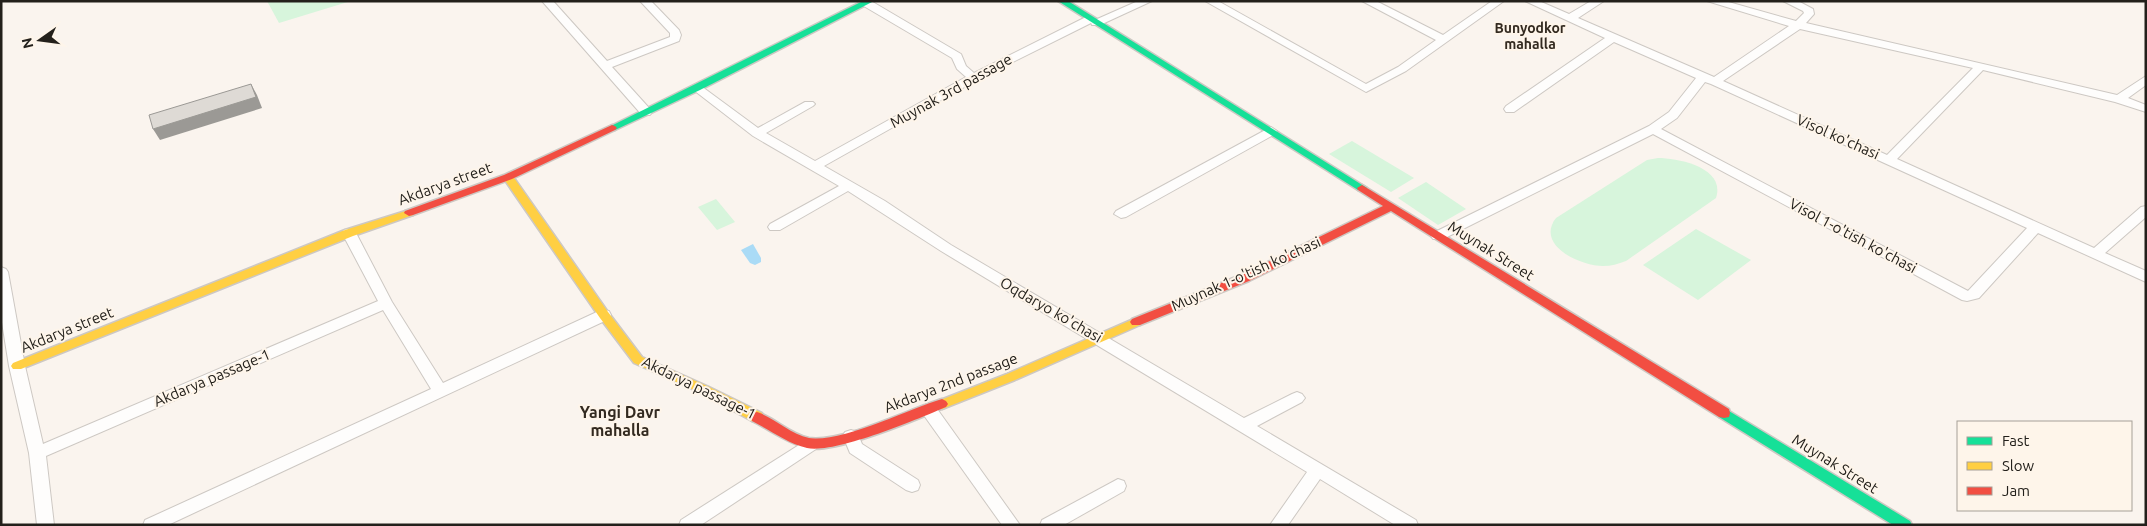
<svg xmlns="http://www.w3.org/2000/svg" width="2147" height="526" font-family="Ubuntu,sans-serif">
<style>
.green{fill:#d7f5dc}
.water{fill:#aadbf6}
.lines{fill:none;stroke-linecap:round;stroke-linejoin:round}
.street-casing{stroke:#cdc8c3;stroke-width:2}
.fast-casing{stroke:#cdc8c3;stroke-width:3}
.slow-casing{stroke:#cdc8c3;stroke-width:3}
.jam-casing{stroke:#cdc8c3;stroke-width:3}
.street{fill:#fefdfc;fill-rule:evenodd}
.fast{fill:#16e098;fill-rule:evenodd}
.slow{fill:#ffcf43;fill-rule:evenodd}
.jam{fill:#f24e42;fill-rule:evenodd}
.shaded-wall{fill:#9b9995}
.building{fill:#dedad5;stroke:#9b9995}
.labels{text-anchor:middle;stroke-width:4;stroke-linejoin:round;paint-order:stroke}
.far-neighbourhood-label{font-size:14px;font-weight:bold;fill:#332a20;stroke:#fef5ea}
.street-label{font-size:15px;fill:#23201b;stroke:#fef5ea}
.neighbourhood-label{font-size:16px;font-weight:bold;fill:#332a20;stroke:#fef5ea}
</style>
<rect width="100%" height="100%" fill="#faf4ee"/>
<g class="green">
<polygon points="267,1 351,1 279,23"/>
<polygon points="1352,141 1414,178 1391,192 1329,154"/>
<path d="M1658,158c21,0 68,10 58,40l-90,63c-8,3 -15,5 -23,5 -23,0 -68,-21 -47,-48l91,-58z"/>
<polygon points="1426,182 1466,209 1438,225 1398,198"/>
<polygon points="716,199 735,222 717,230 698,207"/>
<polygon points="1696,229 1751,260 1698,300 1643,265"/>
</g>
<polygon class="water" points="753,244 761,258 761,262 755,265 750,263 741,250"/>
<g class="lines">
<defs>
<g id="street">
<polygon points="542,1 553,1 607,61 670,37 670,33 640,1 651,1 679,30 681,35 679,41 612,67 650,109 652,112 650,115 642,115"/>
<polygon points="862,1 871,1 961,54 966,66 974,73 1086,17 1094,17 1095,20 1138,1 1152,1 1100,25 1092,25 1091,23 977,80 824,166 885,201 951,245 1244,418 1292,394 1297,392 1302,394 1305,398 1302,402 1257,426 1416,520 1418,525 1395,525 1320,479 1288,525 1270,525 1307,472 941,251 848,191 780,230 770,230 768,227 770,224 839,186 753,136 691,88 697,85 701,86 758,128 805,102 813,102 815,104 813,106 766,133 815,161 966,77 957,69 952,58 862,5"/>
<polygon points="1205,1 1218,1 1366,84 1398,67 1436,40 1362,1 1376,1 1443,35 1492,1 1504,1 1406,71 1366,92"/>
<path d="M1525,1h14l30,13 22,-13h13l-26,17 136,59 75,-51 -82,-25h18l71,20 8,-8 -1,-2 -20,-10h15l15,8 1,5 -8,9 311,72 29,-19v9l-18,13 18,7v7l-31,-10 -132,-32 -86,89 197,89 47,-41 5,-1v11l-41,36 41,18v11l-108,-49 -59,65 -12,3 -5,-1 -309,-166 -210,105h-10l-2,-3 2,-3 216,-107 20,-14 27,-34 -82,-36 -100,70h-8l-2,-3 2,-3 99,-68zM1800,29l173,39 -86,87 -164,-74zM1705,82l6,2 316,144 -59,63 -307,-162 16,-11z"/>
<polygon points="1271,127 1277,131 1275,134 1126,217 1121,218 1114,214 1116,211"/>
<polygon points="349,229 354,230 356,233 392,302 443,383 599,311 604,310 609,311 611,315 609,319 168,525 143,525 145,520 431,389 383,310 46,456 54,525 37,525 29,453 9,366 1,316 1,267 6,269 8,272 25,366 43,444 378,301 342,233 344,230"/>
<polygon points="929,404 935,406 1020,525 1002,525 923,414 921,410 923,406"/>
<polygon points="851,430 857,432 862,444 918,480 920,485 918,490 912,492 906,490 850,453 843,436 845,432"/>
<polygon points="810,438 816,439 818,444 816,449 701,525 679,525 681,520"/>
<polygon points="1118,479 1124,481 1126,486 1124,491 1064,525 1040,525 1042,520"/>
</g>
<g id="fast">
<polygon points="863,1 874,1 700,90 615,130 609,130 607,128"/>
<polygon points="1058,1 1068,1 1367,188 1366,190 1358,190"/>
<polygon points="1724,408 1910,521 1912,525 1893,525 1719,417 1718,413 1719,409"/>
</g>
<g id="slow">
<polygon points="508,174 512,175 608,312 642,357 709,387 762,413 763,417 762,421 757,422 752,421 701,393 634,363 600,318 504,179 503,177"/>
<polygon points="409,210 414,213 413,215 353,236 21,369 13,369 11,366 13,363 345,230"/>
<polygon points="1136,318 1140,319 1142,322 1140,325 1015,380 942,409 938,407 936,404 938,401 1007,374"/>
</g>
<g id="jam">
<polygon points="612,125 615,126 617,128 615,130 512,179 413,215 409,216 404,213 405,211 504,175"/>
<polygon points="1362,185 1729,409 1730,413 1729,417 1724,418 1719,417 1391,211 1249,281 1140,325 1132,325 1130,322 1132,319 1241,275 1383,206 1358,190 1357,188"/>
<path d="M942,399l4,2 2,3 -2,3c-28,12 -111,47 -139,41 -20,-5 -37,-18 -55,-27l-1,-4 1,-4 5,-1c18,6 33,22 52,26 32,5 100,-29 133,-39z"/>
</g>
</defs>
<use href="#street" class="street-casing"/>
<use href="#fast" class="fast-casing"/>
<use href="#slow" class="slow-casing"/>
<use href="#jam" class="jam-casing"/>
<use href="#street" class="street"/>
<use href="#fast" class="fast"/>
<use href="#slow" class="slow"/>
<use href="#jam" class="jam"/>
</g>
<polygon class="shaded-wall" points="251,84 257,95 262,108 160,140 153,129"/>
<polygon class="building" points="251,84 256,97 153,129 149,115"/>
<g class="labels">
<g class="far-neighbourhood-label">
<text x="1530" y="33">Bunyodkor<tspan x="1530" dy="16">mahalla</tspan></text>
</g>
<g class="street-label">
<text transform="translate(951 91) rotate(-29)" y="5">Muynak 3rd passage</text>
<text transform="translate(1838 137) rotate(24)" y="5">Visol ko'chasi</text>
<text transform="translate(445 184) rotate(-20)" y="5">Akdarya street</text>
<text transform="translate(1853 236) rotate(28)" y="5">Visol 1-o'tish ko'chasi</text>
<text transform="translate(1491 251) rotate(32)" y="5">Muynak Street</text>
<text transform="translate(1246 274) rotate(-24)" y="5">Muynak 1-o'tish ko'chasi</text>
<text transform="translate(1051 310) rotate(30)" y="5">Oqdaryo ko'chasi</text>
<text transform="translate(67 330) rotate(-22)" y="5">Akdarya street</text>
<text transform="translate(212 378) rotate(-23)" y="5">Akdarya passage-1</text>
<text transform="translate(951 383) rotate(-21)" y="5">Akdarya 2nd passage</text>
<text transform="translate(699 388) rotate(26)" y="5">Akdarya passage-1</text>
<text transform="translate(1835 464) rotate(32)" y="5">Muynak Street</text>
</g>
<g class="neighbourhood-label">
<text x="620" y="418">Yangi Davr<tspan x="620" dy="18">mahalla</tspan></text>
</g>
</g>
<rect width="2147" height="526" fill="none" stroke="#23201b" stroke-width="5"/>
<rect x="1957" y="421" width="175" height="90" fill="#fef5ea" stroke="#a6a097"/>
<rect x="1967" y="437" width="25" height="8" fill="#16e098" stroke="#a6a097"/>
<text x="2002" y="446" font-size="15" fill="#23201b">Fast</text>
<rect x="1967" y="462" width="25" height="8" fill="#ffcf43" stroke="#a6a097"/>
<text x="2002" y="471" font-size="15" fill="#23201b">Slow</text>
<rect x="1967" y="487" width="25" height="8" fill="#f24e42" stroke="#a6a097"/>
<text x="2002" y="496" font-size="15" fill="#23201b">Jam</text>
<g transform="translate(40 40) rotate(256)" stroke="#fef5ea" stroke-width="4" paint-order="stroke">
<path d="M0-4L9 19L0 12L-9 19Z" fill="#23201b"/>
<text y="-8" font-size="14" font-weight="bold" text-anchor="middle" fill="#23201b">N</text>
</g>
</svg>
